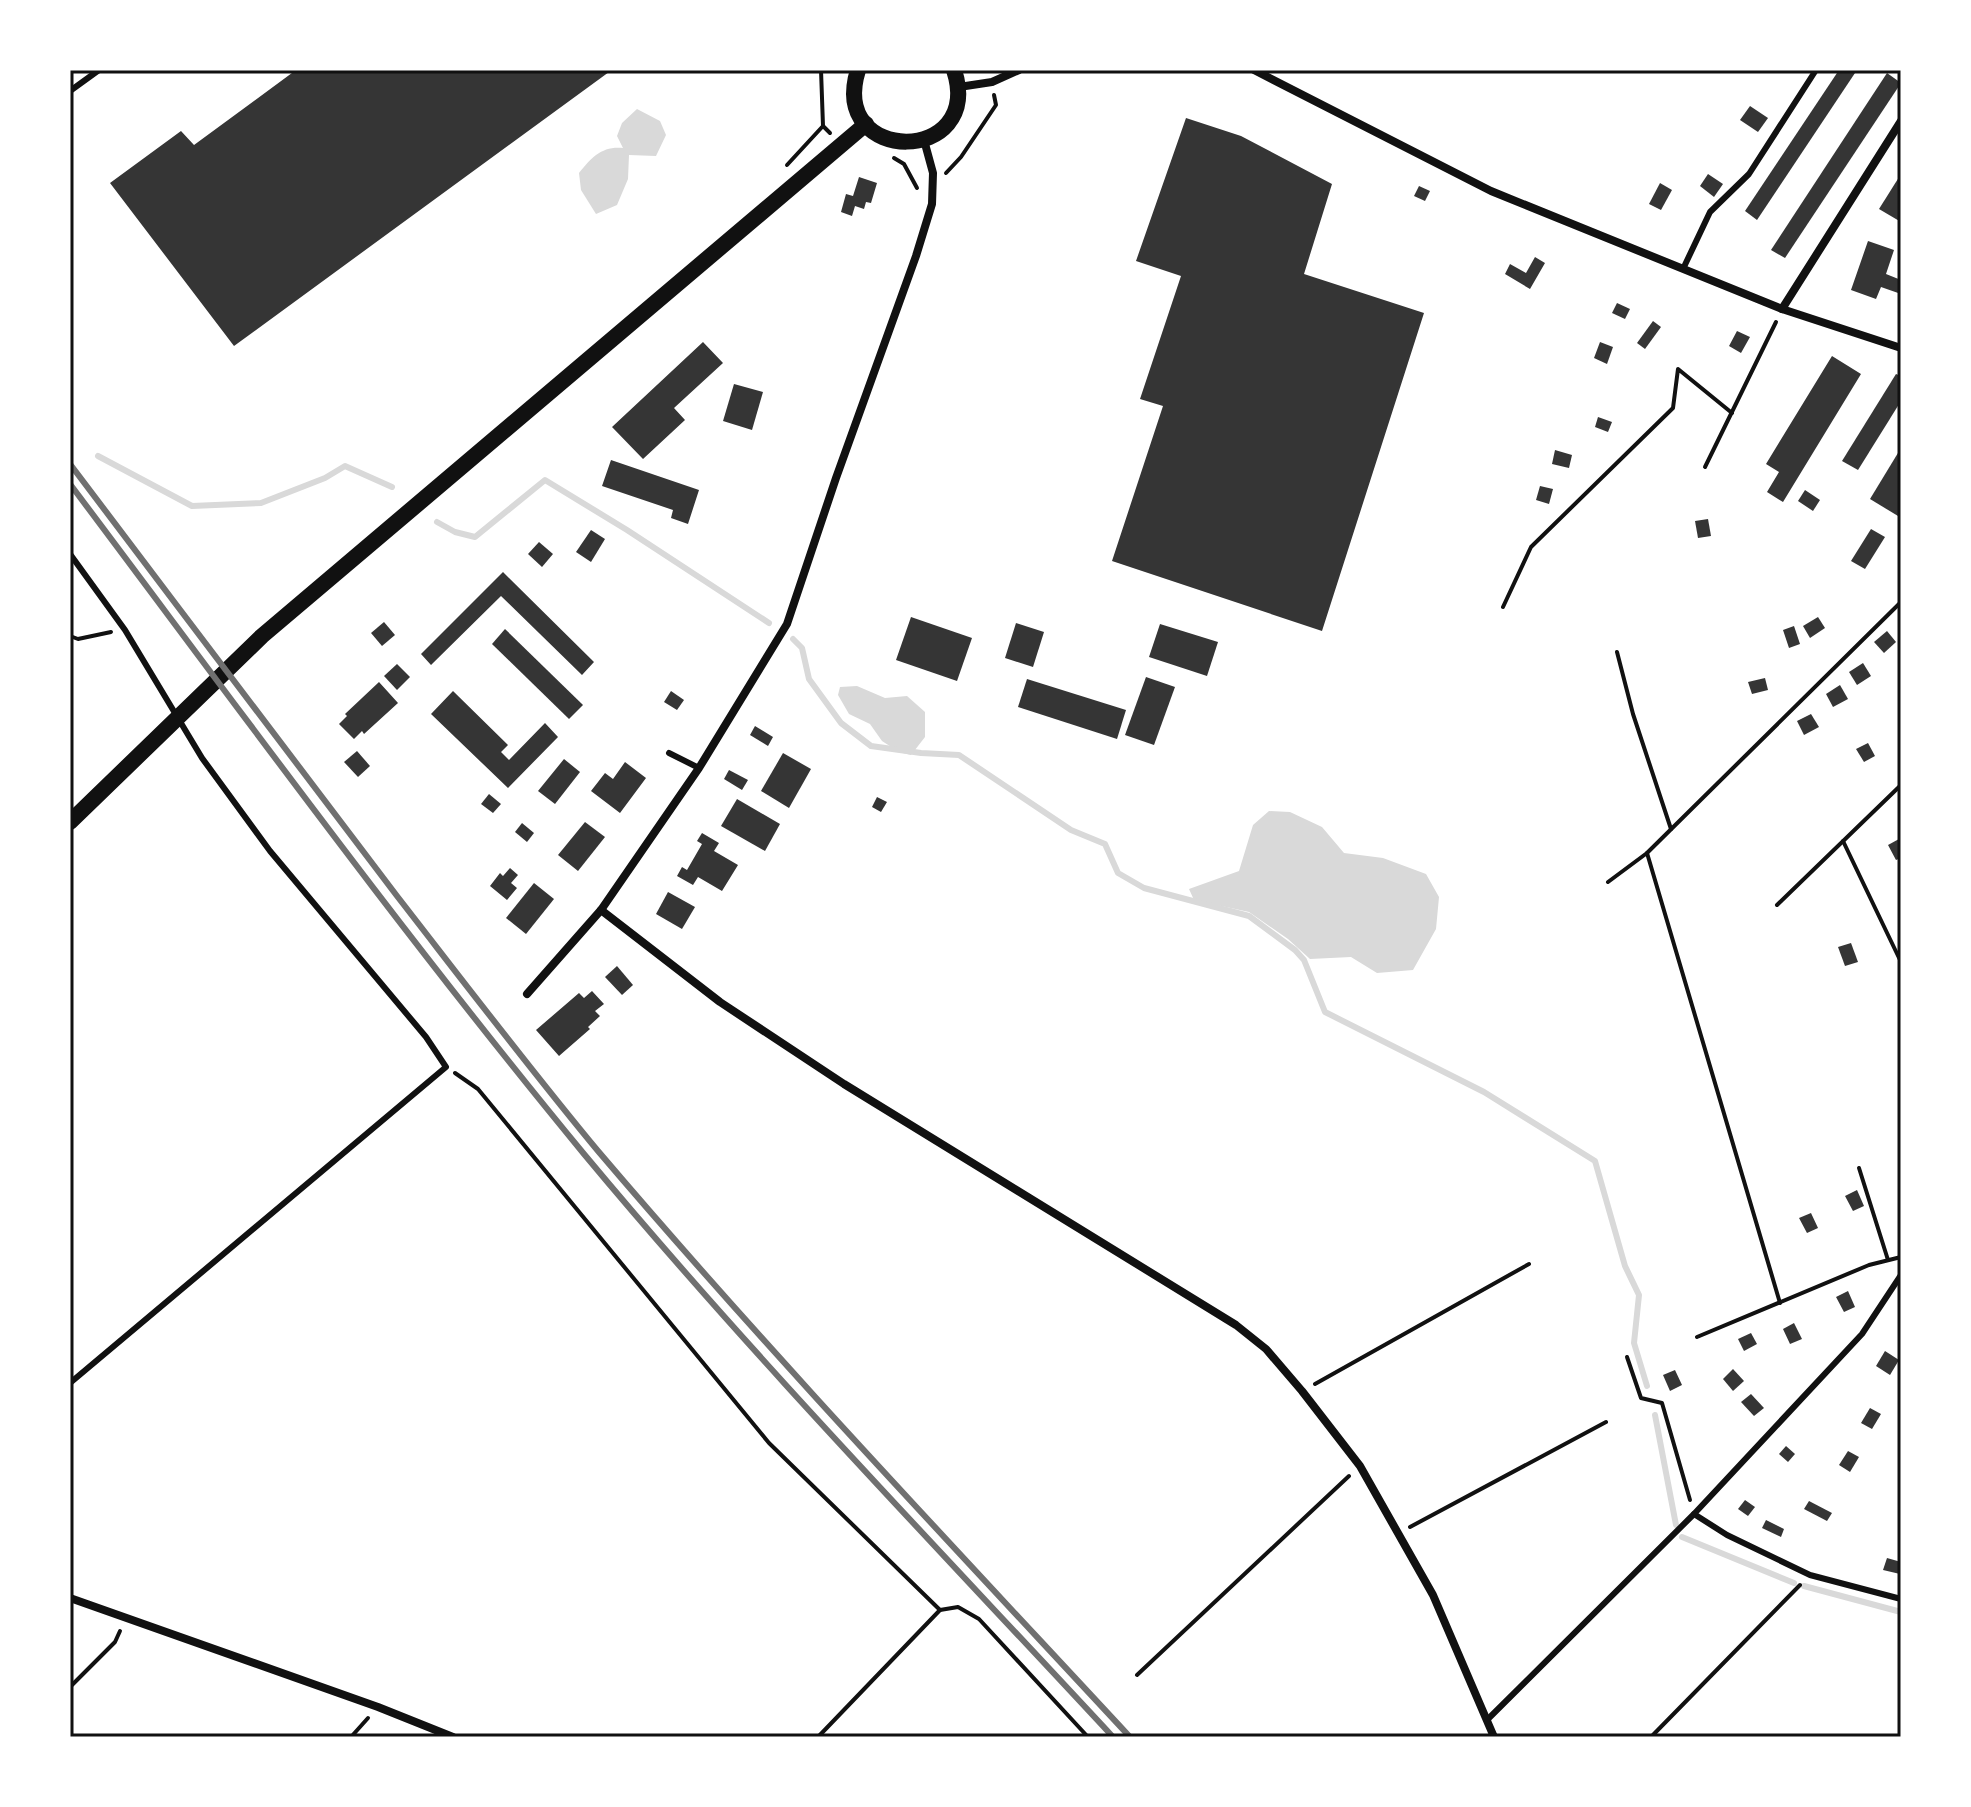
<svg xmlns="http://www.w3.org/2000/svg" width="1971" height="1807" font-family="Poppins,sans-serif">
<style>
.water{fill:#d9d9d9}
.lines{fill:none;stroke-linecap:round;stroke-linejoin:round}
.stream{stroke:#d9d9d9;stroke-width:6}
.building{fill:#353535}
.path{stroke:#111;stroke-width:4}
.service{stroke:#111;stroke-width:6}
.minor{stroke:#111;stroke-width:8}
.secondary{stroke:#111;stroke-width:16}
.rail{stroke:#707070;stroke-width:6}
.neatline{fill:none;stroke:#111;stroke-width:3}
</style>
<rect width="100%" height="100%" fill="#fff"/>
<g class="water">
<path d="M637,109l23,12 6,14 -10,21 -27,-1 -1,24 -11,26 -21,9 -15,-24 -2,-17c13,-16 23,-27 44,-25l-6,-12 5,-13z"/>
<polygon points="857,686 885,698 907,696 925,712 925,737 911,755 899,752 882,741 870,724 849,714 838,695 840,687"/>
<polygon points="1269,811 1290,812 1322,827 1344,853 1383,858 1426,874 1439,897 1436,929 1413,970 1377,973 1351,957 1310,959 1288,939 1249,912 1194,900 1189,889 1239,871 1253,825"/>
</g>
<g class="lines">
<g class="stream">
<polyline points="98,456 192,506 261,503 325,478 345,466 392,487"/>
<polyline points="437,522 455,532 475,537 545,480 627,530 769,623"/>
<polyline points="793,639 802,648 809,679 841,723 871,746 921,753 959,755 1071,830 1105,844 1118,873 1144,888 1249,916 1295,950 1304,960 1325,1012 1484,1092 1595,1161 1625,1266 1639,1295 1634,1343 1647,1386"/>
<polyline points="1655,1415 1676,1525"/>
<polyline points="1682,1537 1794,1583"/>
<polyline points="1804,1586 1901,1612"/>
</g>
</g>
<g class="building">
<polygon points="296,70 607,70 609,72 234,346 110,183 181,131 194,145"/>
<polygon points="1839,70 1857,70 1757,220 1745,211"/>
<polygon points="1887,73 1901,83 1785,258 1771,250"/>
<polygon points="1750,106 1768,118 1758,132 1740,120"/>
<polygon points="1186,118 1241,136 1332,184 1304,274 1424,313 1322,631 1112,561 1163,406 1140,399 1181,276 1136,261"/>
<polygon points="1708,174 1723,184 1714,197 1700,186"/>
<polygon points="1901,174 1901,222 1879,209"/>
<polygon points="859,177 877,183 871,203 866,202 864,209 855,206 852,216 841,212 846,194 853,196"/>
<polygon points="1660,183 1672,190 1661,210 1649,204"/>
<polygon points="1419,186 1430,191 1425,201 1414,196"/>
<polygon points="1868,241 1894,250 1886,274 1901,280 1901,294 1881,287 1876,299 1851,290"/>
<polygon points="1535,257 1545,263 1530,289 1505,274 1510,264 1526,273"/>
<polygon points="1617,303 1630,309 1625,319 1612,313"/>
<polygon points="1653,321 1661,327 1645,349 1637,343"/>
<polygon points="1737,331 1750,337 1741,353 1729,346"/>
<polygon points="703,342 723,363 674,408 685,420 643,459 612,427"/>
<polygon points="1600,342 1613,347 1607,364 1594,358"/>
<polygon points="1832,356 1861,374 1783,502 1767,492 1779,472 1766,464"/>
<polygon points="1896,374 1901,376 1901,401 1858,470 1842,461"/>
<polygon points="734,384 763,392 752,430 723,421"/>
<polygon points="1598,417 1612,422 1608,432 1595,427"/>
<polygon points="1901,448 1901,510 1898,516 1870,499"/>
<polygon points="1555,450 1572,455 1569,468 1552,464"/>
<polygon points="611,460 699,490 688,524 671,518 673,510 602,486"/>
<polygon points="1540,486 1553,489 1549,504 1536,500"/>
<polygon points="1805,490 1820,500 1813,511 1798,501"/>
<polygon points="1708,519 1711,536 1698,538 1695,521"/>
<polygon points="1871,529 1885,537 1865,569 1851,561"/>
<polygon points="591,530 605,539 591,562 576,552"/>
<polygon points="539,542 553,554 542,567 528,554"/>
<polygon points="503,572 594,662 582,675 501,596 431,665 421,654"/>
<polygon points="911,617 972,638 957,681 896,660"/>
<polygon points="1818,617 1825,628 1810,638 1803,626"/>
<polygon points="384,622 395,635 382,646 371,633"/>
<polygon points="1016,623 1044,632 1033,667 1005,658"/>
<polygon points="1160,624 1218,642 1207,676 1149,657"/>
<polygon points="1794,626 1800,644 1789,648 1783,630"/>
<polygon points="505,629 583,705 569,719 492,644"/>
<polygon points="1887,631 1896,642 1884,653 1874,642"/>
<polygon points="1863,663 1871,676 1857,685 1849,672"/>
<polygon points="397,664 410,677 397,690 384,676"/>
<polygon points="1146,677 1175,687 1154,745 1125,735"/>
<polygon points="1765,678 1768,690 1752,694 1748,682"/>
<polygon points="1027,679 1126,710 1117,739 1018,707"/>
<polygon points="379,682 398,703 364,734 362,731 354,739 339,724 347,716 345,714"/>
<polygon points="1840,685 1848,699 1833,707 1826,694"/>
<polygon points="453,691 508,745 501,752 509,760 545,723 558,737 508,788 431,714"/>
<polygon points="671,691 684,700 677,710 664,702"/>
<polygon points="1811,714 1819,727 1804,735 1797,721"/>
<polygon points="755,726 773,737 768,746 750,735"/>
<polygon points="1868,743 1875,756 1864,762 1856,749"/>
<polygon points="357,751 370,766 358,777 344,762"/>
<polygon points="783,753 811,769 789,808 761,791"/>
<polygon points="564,759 580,772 555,804 538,791"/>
<polygon points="625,762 646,778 620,813 591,791 605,773 613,779"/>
<polygon points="729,770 748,780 742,790 724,779"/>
<polygon points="489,794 501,804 493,813 481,804"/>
<polygon points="877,797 887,802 881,812 872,807"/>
<polygon points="737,799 780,824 765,851 721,826"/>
<polygon points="585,822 605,837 578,871 558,855"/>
<polygon points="522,823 534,833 527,842 515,832"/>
<polygon points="702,833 719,843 714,851 738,865 722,891 698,877 693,885 677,876 682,867 687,870 702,844 697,841"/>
<polygon points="1899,839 1901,858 1896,860 1888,845"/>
<polygon points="510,868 518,875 511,883 517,888 507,900 490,886 500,873 503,876"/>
<polygon points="534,883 554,899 526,934 506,918"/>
<polygon points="668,892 695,907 682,929 656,914"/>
<polygon points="1851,943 1858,962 1845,966 1838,947"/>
<polygon points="617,966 633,985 622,995 605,977"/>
<polygon points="592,991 604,1004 595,1011 600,1016 588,1027 590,1029 559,1056 536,1030 579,993 584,998"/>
<polygon points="1857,1190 1864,1206 1853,1211 1845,1196"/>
<polygon points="1811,1213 1818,1228 1807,1233 1799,1218"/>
<polygon points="1848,1291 1855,1307 1844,1312 1836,1297"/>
<polygon points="1794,1323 1802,1339 1790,1344 1783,1329"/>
<polygon points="1751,1333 1757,1344 1744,1351 1738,1339"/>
<polygon points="1885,1351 1899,1360 1890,1375 1876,1366"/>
<polygon points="1733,1369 1744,1381 1733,1391 1723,1379"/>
<polygon points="1675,1370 1682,1385 1670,1391 1663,1375"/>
<polygon points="1751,1394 1764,1408 1754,1416 1741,1402"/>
<polygon points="1870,1408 1881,1414 1872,1429 1861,1423"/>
<polygon points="1786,1446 1795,1454 1788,1462 1779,1454"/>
<polygon points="1848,1451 1859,1457 1850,1472 1839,1465"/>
<polygon points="1745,1500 1755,1507 1748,1516 1738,1509"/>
<polygon points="1809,1501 1832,1513 1827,1521 1804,1509"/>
<polygon points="1766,1520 1784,1529 1781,1537 1762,1528"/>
<polygon points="1887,1558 1901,1562 1900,1574 1883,1570"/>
</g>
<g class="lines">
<g class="path">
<polyline points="821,70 823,126 830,133"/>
<polyline points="894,158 904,164 917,188"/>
<polyline points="787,165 823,126"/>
<polyline points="946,173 961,157 996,105 994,95"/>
<polyline points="1705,467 1776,322"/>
<polyline points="1503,607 1531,547 1673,408 1678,369 1732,413"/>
<polyline points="70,636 78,639 111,632"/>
<polyline points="1617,652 1633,714 1671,829"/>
<polyline points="1843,841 1901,962"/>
<polyline points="1647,853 1780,1303"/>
<polyline points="1608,882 1647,853 1901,602"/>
<polyline points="1777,905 1901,785"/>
<polyline points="455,1073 478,1089 769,1443 940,1610"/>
<polyline points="1859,1168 1888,1260"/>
<polyline points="1697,1337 1869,1265 1901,1257"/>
<polyline points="1627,1357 1641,1398 1662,1403 1690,1500"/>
<polyline points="1315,1384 1529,1264"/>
<polyline points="1410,1527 1606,1422"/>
<polyline points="1137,1675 1349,1476"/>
<polyline points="70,1687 115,1642 120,1631"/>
<polyline points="351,1737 368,1718"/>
<polyline points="818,1737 940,1610 958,1607 979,1619 1088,1737"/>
<polyline points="1651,1737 1800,1585"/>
</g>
<g class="service">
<polyline points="70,91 99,70"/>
<polyline points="1683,269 1710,212 1749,174 1816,70"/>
<polyline points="70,554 125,630 202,758 270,851 426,1037 446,1067 70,1383"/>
<polyline points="669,753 699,768"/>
<polyline points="1694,1514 1727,1535 1810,1575 1901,1599"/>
<polyline points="1487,1720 1694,1514 1862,1334 1901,1275"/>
</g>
<g class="minor">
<polyline points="1254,70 1491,191 1782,309 1901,348"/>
<polyline points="959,87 992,82 1019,70"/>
<polyline points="1782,309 1901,121"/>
<polyline points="601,910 720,1002 844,1084 1236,1325 1266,1349 1302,1391 1360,1466 1433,1595 1494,1737"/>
<polyline points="527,994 601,910 699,768 787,624 836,478 916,256 932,204 933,173 924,140"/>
<polyline points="70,1598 378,1707 453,1737"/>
</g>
<g class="secondary">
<path d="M858,70c-30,96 127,95 96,0"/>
<polyline points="70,822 262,636 866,124"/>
</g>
<g class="rail">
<path d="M70,464c109,144 217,288 327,432 66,85 132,172 201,255 171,201 353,393 532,586"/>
<path d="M70,484c169,225 335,453 514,670 168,202 351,391 529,583"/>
</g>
</g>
<rect width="1971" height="1807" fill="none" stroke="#ffffff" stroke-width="144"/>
<rect x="72" y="72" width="1827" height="1663" class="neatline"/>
</svg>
